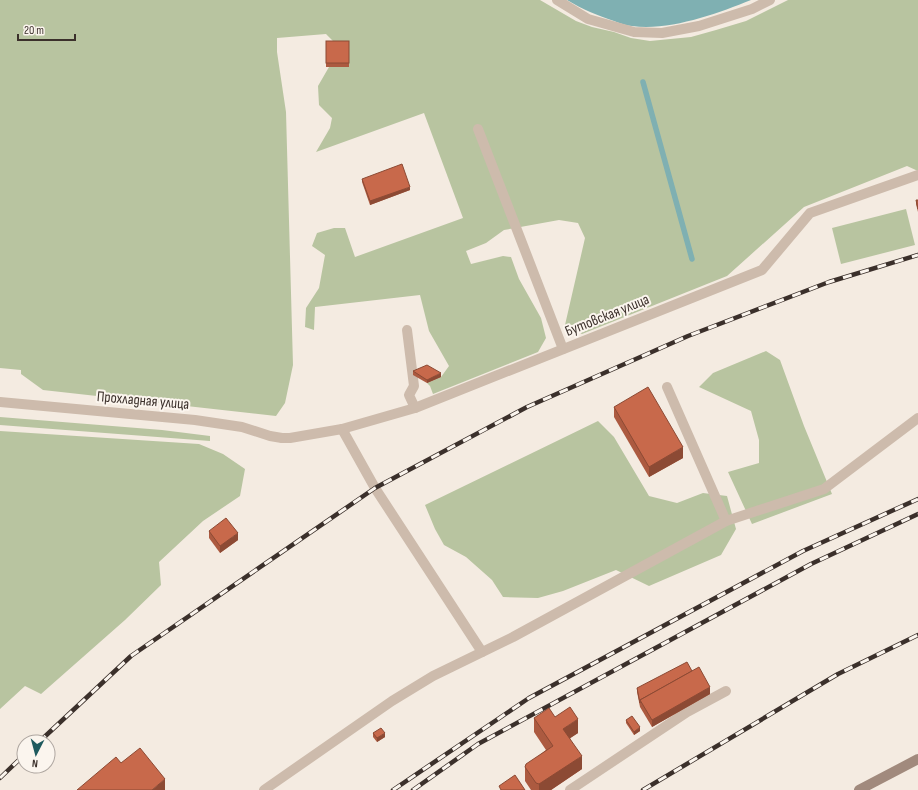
<svg xmlns="http://www.w3.org/2000/svg" width="918" height="790" font-family="'Sofia Sans Condensed',sans-serif">
<style>
.green{fill:#b8c4a0}
.water{fill:#7fb0b2}
.lines{fill:none;stroke-linecap:round;stroke-linejoin:round}
.stream{stroke:#7fb0b2;stroke-width:5.5}
.service{stroke:#cdbbac;stroke-width:10}
.minor{stroke:#cdbbac;stroke-width:10}
.secondary{stroke:#a18a7d;stroke-width:10}
.rail-casing{stroke:#3b302b;stroke-width:4.5}
.rail{stroke:#fbf5ee;stroke-width:3;stroke-dasharray:9;stroke-linecap:butt}
.wall{fill:#ac5a40}
.shaded-wall{fill:#8c4a34}
.building{fill:#c8694b;stroke:#8c4a34}
.labels{text-anchor:middle;stroke-width:4;stroke-linejoin:round;paint-order:stroke}
.street-label{font-size:15px;fill:#3b302b;stroke:#fbf5ee}
</style>
<rect width="100%" height="100%" fill="#f4ebe1"/>
<g class="green">
<polygon points="0,0 540,0 576,21 592,27 614,32 631,38 650,41 691,37 716,30 746,21 788,0 918,0 918,171 907,166 804,207 727,276 582,334 565,325 585,238 578,223 559,220 504,230 486,243 466,251 471,264 503,256 511,257 519,279 541,318 546,338 538,352 433,394 430,386 427,383 441,377 449,366 429,331 420,295 315,307 314,330 305,327 306,308 319,288 325,255 312,246 317,233 334,228 345,228 355,257 463,218 424,113 316,152 330,128 332,118 319,105 318,86 340,48 326,34 277,38 277,52 286,112 293,365 285,403 276,416 43,390 21,374 21,370 0,368"/>
<polygon points="906,209 915,245 841,264 832,228"/>
<polygon points="766,351 780,360 804,426 832,494 752,524 728,472 759,463 759,440 751,411 699,387 713,373"/>
<polygon points="0,417 162,430 210,436 210,441 0,425"/>
<polygon points="598,421 614,437 649,496 677,503 703,493 727,496 736,529 721,555 649,586 616,570 563,591 538,598 503,597 492,580 466,557 444,545 435,529 425,505"/>
<polygon points="0,431 199,444 223,454 245,469 240,496 203,521 159,562 161,585 125,620 41,694 25,686 0,709"/>
</g>
<path class="water" d="M567,0h184c-35,14 -81,31 -119,26 -6,0 -12,-3 -18,-5 -18,-6 -30,-11 -47,-21z"/>
<g class="lines">
<polyline class="stream" points="643,82 692,259"/>
<g class="service">
<polyline points="557,0 588,19 634,32 662,33 699,26 752,9 770,0"/>
<polyline points="478,129 563,349"/>
<polyline points="407,330 414,386 409,395 415,408"/>
<polyline points="667,387 726,521"/>
<polyline points="342,429 375,488 482,652"/>
<polyline points="282,438 290,438 342,429 415,408 762,270 810,213 918,175"/>
<polyline points="264,790 392,701 433,676 513,637 726,521 824,489 918,418"/>
<polyline points="570,790 687,712 726,691"/>
</g>
<polyline class="minor" points="0,402 195,420 242,427 270,436 282,438"/>
<polyline class="secondary" points="859,790 918,759"/>
<defs>
<g id="rail">
<polyline points="39,742 131,656 375,488 527,407 688,336 829,282 918,255"/>
<polyline points="0,778 24,755"/>
<polyline points="393,790 529,698 803,551 918,499"/>
<polyline points="413,790 478,744 811,564 918,514"/>
<polyline points="643,790 838,674 918,635"/>
</g>
</defs>
<use href="#rail" class="rail-casing"/>
<use href="#rail" class="rail"/>
</g>
<g class="wall">
<rect x="326" y="41" width="23" height="26"/>
<polygon points="362,179 410,190 370,205 362,182"/>
<polygon points="916,200 918,200 918,212 916,204"/>
<polygon points="413,371 441,377 427,383 413,375"/>
<polygon points="614,407 683,458 649,477 614,417"/>
<polygon points="209,531 238,540 220,553 209,538"/>
<polygon points="692,671 710,694 652,727 640,707 637,692 637,688"/>
<polygon points="555,717 578,733 570,738 582,769 551,790 531,790 525,781 525,767 546,750 534,732 534,718"/>
<polygon points="626,720 640,731 634,735 626,723"/>
<polygon points="373,733 385,737 377,742 373,737"/>
</g>
<g class="shaded-wall">
<polygon points="410,187 410,190 370,205 370,201"/>
<polygon points="441,373 441,377 427,383 427,380"/>
<polygon points="683,447 683,458 649,477 649,467"/>
<polygon points="238,533 238,540 220,553 220,546"/>
<polygon points="710,687 710,694 652,727 652,720"/>
<polygon points="578,719 578,733 563,743 563,729"/>
<polygon points="640,727 640,731 634,735 634,732"/>
<polygon points="385,733 385,737 377,742 377,738"/>
<polygon points="582,756 582,769 551,790 539,790 539,784"/>
<polygon points="165,779 165,790 152,790"/>
</g>
<g class="building">
<rect x="326" y="41" width="23" height="22"/>
<polygon points="402,164 410,187 370,201 362,179"/>
<polygon points="916,200 918,200 918,209"/>
<polygon points="427,365 441,373 427,380 413,371"/>
<polygon points="648,387 683,447 649,467 614,407"/>
<polygon points="226,518 238,533 220,546 209,531"/>
<polygon points="687,662 692,671 640,700 640,703 637,688"/>
<polygon points="699,667 710,687 652,720 640,700"/>
<polygon points="570,707 578,719 563,729 582,756 539,784 536,783 525,767 526,764 553,746 534,718 549,708 555,717"/>
<polygon points="632,716 640,727 634,732 626,720"/>
<polygon points="381,728 385,733 377,738 373,733"/>
<polygon points="140,748 165,779 152,790 77,790 116,757 121,763"/>
<polygon points="515,775 525,790 501,790 499,786"/>
</g>
<g class="labels">
<g class="street-label">
<text transform="translate(607 315) rotate(-22)" y="5">Бутовская улица</text>
<text transform="translate(143 400) rotate(5)" y="5">Прохладная улица</text>
</g>
</g>
<g transform="translate(36 754) rotate(186)"><circle r="19" fill="#fbf5ee" stroke="#aea6a0"/>
<path d="M0-3L7 15L0 10L-7 15Z" fill="#1f5a5e"/>
<text y="-6" font-size="11" font-weight="bold" text-anchor="middle" fill="#3b302b">N</text>
</g>
<path d="M18 34v6h57v-6" fill="none" stroke="#3b302b" stroke-width="2"/>
<text x="24" y="34" font-size="12" fill="#3b302b" stroke="#fbf5ee" stroke-width="3" paint-order="stroke">20 m</text>
</svg>
